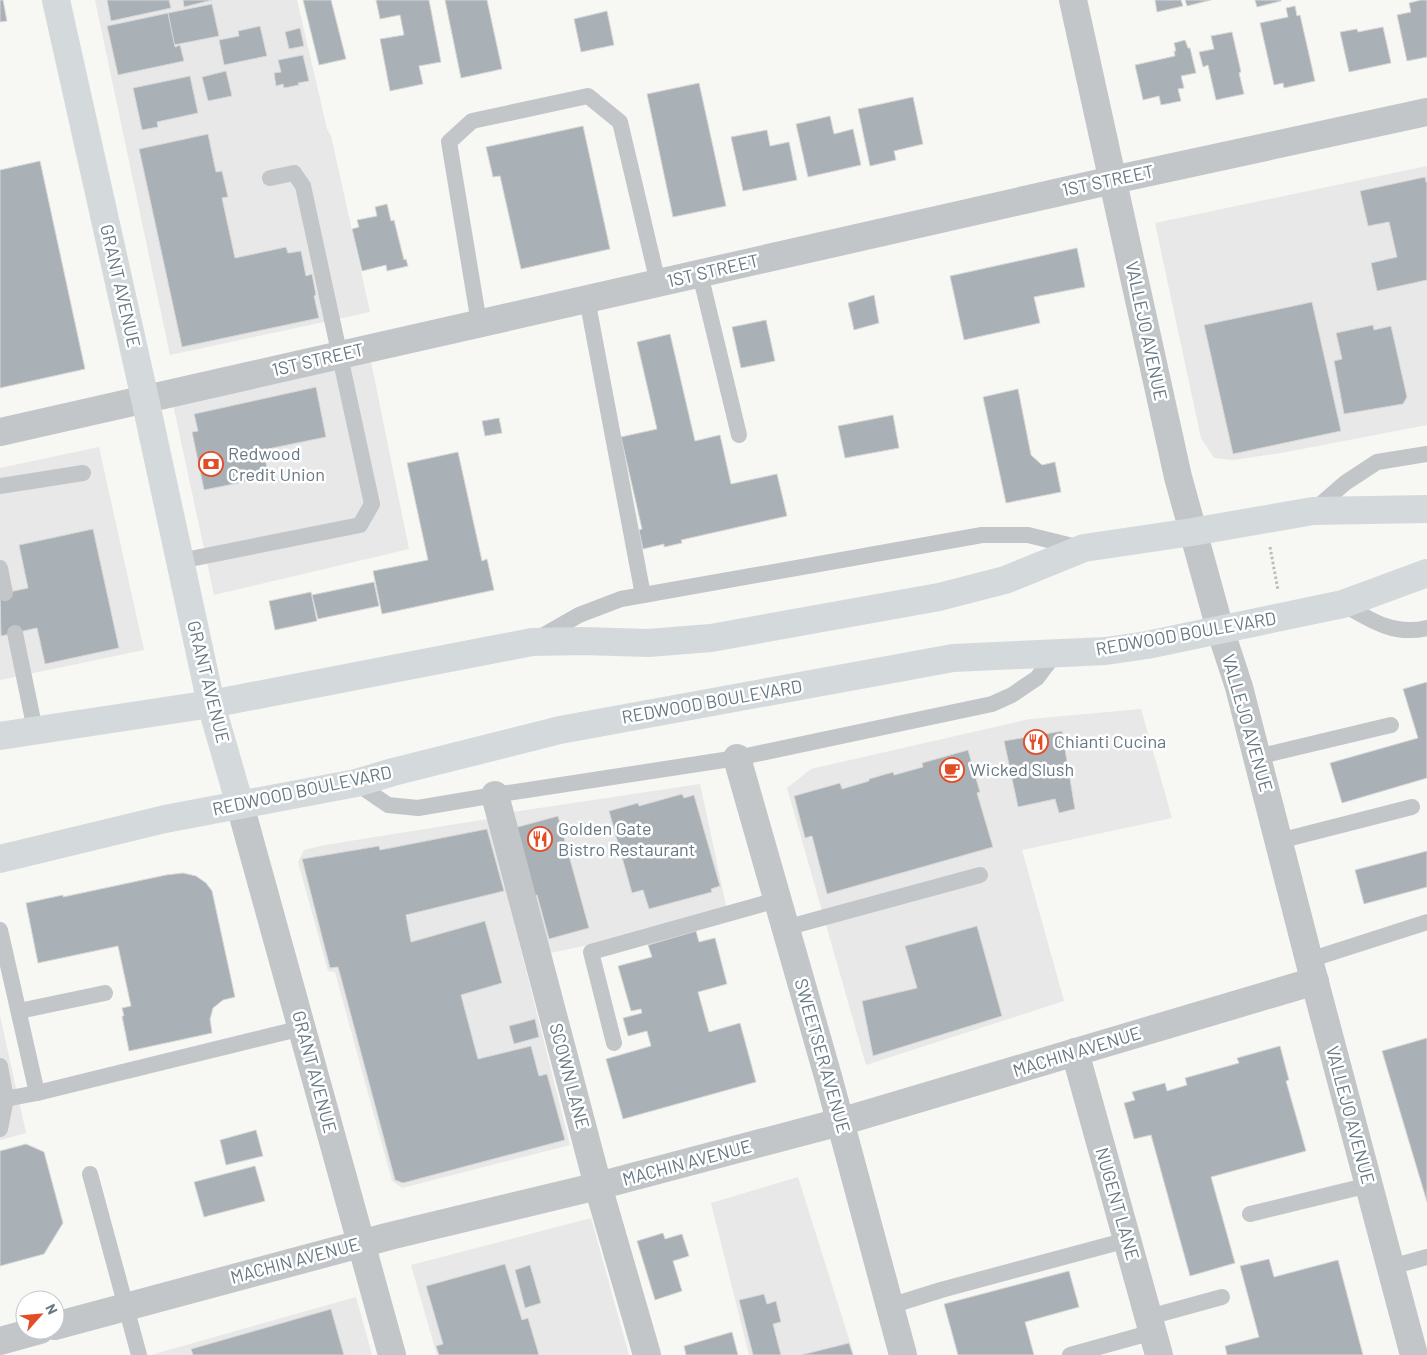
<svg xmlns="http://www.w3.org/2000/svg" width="1427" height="1355" font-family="Barlow,sans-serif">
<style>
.built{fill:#e7e8e7}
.building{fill:#a9b1b6;stroke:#d8d8d6}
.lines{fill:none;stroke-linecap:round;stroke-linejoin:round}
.path{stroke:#babdbf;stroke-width:3;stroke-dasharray:2.5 2.5;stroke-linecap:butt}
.lane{stroke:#c2c6c9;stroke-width:16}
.street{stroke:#c2c6c9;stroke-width:28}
.secondary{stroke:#d4d9dc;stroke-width:28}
.labels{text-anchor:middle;stroke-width:5;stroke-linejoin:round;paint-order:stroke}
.street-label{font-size:18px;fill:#667884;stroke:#fff}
.poi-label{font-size:18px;fill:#667884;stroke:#fff;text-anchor:start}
</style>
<rect width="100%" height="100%" fill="#f7f7f3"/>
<g class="built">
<polygon points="95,0 297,0 327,129 331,136 370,312 170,355"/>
<polygon points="1427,166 1427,425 1281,453 1233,460 1214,458 1201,438 1155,223"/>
<polygon points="371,362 409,549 214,595 173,404"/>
<polygon points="99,447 144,650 0,680 0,468"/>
<polygon points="1141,709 1172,818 1022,850 1064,1001 866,1065 787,788 811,769 1030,719"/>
<polygon points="700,784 728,915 546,954 507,813"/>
<polygon points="488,819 570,1145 402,1188 392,1181 335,972 328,971 298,862 304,850 325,845"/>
<polygon points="0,1016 26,1133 0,1140"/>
<polygon points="798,1177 854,1355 749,1355 711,1203"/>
<polygon points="591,1218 629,1355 437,1355 411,1265"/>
<polygon points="356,1297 372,1355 151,1355"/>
</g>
<g class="building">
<polygon points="0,0 3,0 7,21 0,22"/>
<polygon points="107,0 169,0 171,8 111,21"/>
<polygon points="183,0 212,0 184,7"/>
<polygon points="303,0 331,0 346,59 319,65"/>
<polygon points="376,0 429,0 441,62 419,66 423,84 390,91 380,39 404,35 400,15 380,19"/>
<polygon points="445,0 487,0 502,69 461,78"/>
<polygon points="1155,0 1181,0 1183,6 1157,12"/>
<polygon points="1185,0 1211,0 1187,6"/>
<polygon points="1255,0 1281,0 1281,1 1257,7"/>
<polygon points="1421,0 1427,0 1427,57 1407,61 1397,15 1411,12 1409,3"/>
<polygon points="212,4 219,36 174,45 168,13"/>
<polygon points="1295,6 1297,16 1300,15 1315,81 1284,88 1283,83 1274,85 1260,23 1288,17 1286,8"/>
<polygon points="607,11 614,45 581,52 574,19"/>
<polygon points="168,13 175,47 180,45 184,61 118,75 107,26"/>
<polygon points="260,26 267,56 224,65 219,40 239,36 238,31"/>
<polygon points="1383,27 1391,63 1349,72 1340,32 1357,29 1358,32"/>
<polygon points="300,28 304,46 289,49 285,32"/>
<polygon points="1232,32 1241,72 1239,73 1244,94 1216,100 1208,65 1203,67 1199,52 1214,49 1211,36"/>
<polygon points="1185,40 1188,48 1190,48 1196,73 1181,76 1184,88 1178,89 1181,101 1161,105 1159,96 1143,100 1135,65 1175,56 1174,51 1176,51 1174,43"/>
<polygon points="303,55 309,81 298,83 299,85 284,88 283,84 276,86 274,73 281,72 278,60"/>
<polygon points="226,71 232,96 208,101 202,77"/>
<polygon points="190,76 198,113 157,122 158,127 142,130 133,88"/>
<polygon points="699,83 726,206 673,217 647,94"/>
<polygon points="913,97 923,144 894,151 896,160 870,166 858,109"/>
<polygon points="830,116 834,134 853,129 861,165 808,177 796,124"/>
<polygon points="583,126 610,249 521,269 500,176 493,177 486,147"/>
<polygon points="767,130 770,146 789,142 797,180 743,191 731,137"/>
<polygon points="208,134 216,172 222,171 228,197 222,198 235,258 286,247 288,253 301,251 306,276 312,274 316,295 314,296 319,318 182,347 139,149"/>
<polygon points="40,161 85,369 0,388 0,170"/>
<polygon points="1425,177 1426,182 1427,182 1427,280 1377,291 1371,263 1397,257 1389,222 1368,226 1360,191"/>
<polygon points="387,204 391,221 394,220 404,260 406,259 408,266 387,271 386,265 362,271 352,229 359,227 357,220 377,216 375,207"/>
<polygon points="1077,248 1085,287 1034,297 1040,323 964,340 950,276"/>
<polygon points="874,295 879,323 854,330 848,303"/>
<polygon points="1312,302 1341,431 1233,454 1204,325"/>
<polygon points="766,320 775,361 741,368 732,327"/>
<polygon points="1373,325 1374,330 1391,326 1407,397 1403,404 1344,414 1334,361 1342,359 1336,333"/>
<polygon points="670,334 695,441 720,435 731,484 777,474 787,516 681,540 682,543 664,547 664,544 643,549 639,530 642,529 621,437 657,429 637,342"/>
<polygon points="316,387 326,437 263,450 269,477 204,490 192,432 198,431 194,414"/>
<polygon points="1018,389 1031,455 1042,465 1055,462 1061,492 1006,503 983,397"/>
<polygon points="893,415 899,448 845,458 838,426"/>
<polygon points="499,418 502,433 485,436 482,421"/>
<polygon points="458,452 482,561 487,559 494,590 382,614 373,571 428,560 407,463"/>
<polygon points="93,529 119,648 45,664 37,628 1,636 0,594 28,588 19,545"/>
<polygon points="374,582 379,606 318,619 312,595"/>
<polygon points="311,592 317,621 275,630 269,601"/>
<polygon points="1427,682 1427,778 1342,803 1330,763 1418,738 1403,689"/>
<polygon points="1062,731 1075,809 1059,813 1055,799 1018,807 1004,741"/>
<polygon points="968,750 980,792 977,793 993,847 827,894 812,836 805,838 794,796 840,783 842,789 869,781 869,779 893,772 894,775 923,767 922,763"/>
<polygon points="682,794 684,798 694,795 720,886 711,889 712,892 649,909 643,890 632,893 609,811 638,803 639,806"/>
<polygon points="558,816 589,928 549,939 537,895 533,897 514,828"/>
<polygon points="487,829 504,891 406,915 411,942 485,921 502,983 461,995 478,1059 531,1046 539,1076 547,1074 565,1140 403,1183 395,1180 338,967 330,968 302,859 379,846 380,850"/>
<polygon points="1427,851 1427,887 1364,904 1355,870"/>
<polygon points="183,873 196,876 206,883 212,891 235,997 223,1000 213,1008 210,1019 212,1033 129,1051 122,1016 124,1016 122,1008 131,1006 118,946 38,963 26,903 63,895 63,897 166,875"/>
<polygon points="977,926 1002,1016 873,1056 862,1001 917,988 905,946"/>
<polygon points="696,931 699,942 715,938 727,984 698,992 709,1032 740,1023 756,1082 623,1119 606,1059 651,1046 647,1031 628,1036 623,1018 642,1013 641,1009 631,1011 618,966 652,957 648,945"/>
<polygon points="535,1019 539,1037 514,1044 509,1026"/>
<polygon points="1427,1038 1427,1202 1382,1051"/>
<polygon points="1280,1046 1289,1080 1286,1081 1306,1151 1211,1177 1235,1263 1190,1276 1151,1135 1134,1139 1124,1103 1135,1100 1132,1092 1165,1083 1167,1091 1187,1085 1185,1078 1239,1063 1237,1058"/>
<polygon points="256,1130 263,1156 226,1165 220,1140"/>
<polygon points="26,1144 44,1152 63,1223 44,1254 0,1266 0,1151"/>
<polygon points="255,1166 265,1201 204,1217 194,1182"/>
<polygon points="663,1233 665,1239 682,1234 689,1256 673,1261 682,1291 655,1300 637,1241"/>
<polygon points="1269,1259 1274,1277 1338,1260 1363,1355 1227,1355 1225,1346 1259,1337 1240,1266"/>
<polygon points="505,1264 522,1320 528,1318 539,1355 439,1355 436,1346 443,1344 426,1286"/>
<polygon points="530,1265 541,1303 525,1308 515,1270"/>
<polygon points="1069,1271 1079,1307 1025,1322 1034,1355 958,1355 944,1304"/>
<polygon points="764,1294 767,1304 776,1301 781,1322 773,1324 781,1355 753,1355 739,1300"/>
<polygon points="331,1309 344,1355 193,1355 191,1349"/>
<polygon points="732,1332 738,1355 686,1355 684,1346"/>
<polygon points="849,1343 853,1355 801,1355"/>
</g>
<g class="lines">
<polyline class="path" points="1270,547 1278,590"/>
<g class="lane">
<polyline points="700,274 739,435"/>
<polyline points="587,299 643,595"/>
<polyline points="479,323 449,142 472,121 588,96 620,122 658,283"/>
<polyline points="0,486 83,473"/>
<polyline points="1314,510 1345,483 1377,462 1427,454"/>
<polyline points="180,561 360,525 372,504 303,186 294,173 270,178"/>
<polyline points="0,568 5,593"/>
<path d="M1343,604c27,16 51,32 84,24"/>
<polyline points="15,633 35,730 29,734"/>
<polyline points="537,639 579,615 621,599 982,535 1028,535 1081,548"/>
<polyline points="1257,757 1391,725"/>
<polyline points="356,783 388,805 418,808 495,795 737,758 992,704 1012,695 1037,678 1055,654"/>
<polyline points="1279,841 1412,807"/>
<polyline points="785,928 980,875"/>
<polyline points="0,930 37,1093 302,1028"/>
<polyline points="1309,960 1427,922"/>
<polyline points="19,1011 105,993"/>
<polyline points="614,1043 591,952 777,900"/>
<polyline points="0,1066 6,1099 0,1129"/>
<polyline points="0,1100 37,1093"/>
<polyline points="90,1174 139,1355"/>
<polyline points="1250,1214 1369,1185"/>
<polyline points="1391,1267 1427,1257"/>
<polyline points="890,1306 941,1290 1127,1240"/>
<polyline points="1149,1317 1222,1297"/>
<polyline points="1070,1355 1153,1332"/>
</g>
<g class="street">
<polyline points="1073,0 1178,477 1220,629 1239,687 1309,960 1414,1355"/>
<polyline points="0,432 1113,180 1427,112"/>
<polyline points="737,758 829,1080 903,1355"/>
<polyline points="495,795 598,1186 647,1355"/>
<polyline points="240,805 392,1355"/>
<polyline points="1075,1052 1159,1355"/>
<polyline points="55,1326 390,1236 598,1186 840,1122 1315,981"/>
<polyline points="0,1341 40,1330"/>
</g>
<g class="secondary">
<polyline points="56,0 145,399 211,704 240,805"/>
<polyline points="0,736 211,704 532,642 583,641 648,643 711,638 939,597 1005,580 1084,548 1192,532 1313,511 1427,509"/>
<polyline points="0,859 165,819 356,783 393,772 560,730 953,658 1106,651 1147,645 1343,604 1427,573"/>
</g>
</g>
<defs>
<symbol id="bank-ring" viewBox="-11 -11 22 22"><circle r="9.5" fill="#fff" stroke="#e24d28" stroke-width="1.5"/><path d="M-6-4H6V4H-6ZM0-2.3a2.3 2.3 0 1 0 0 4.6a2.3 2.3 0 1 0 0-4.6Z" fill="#e24d28"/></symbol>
<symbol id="restaurant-ring" viewBox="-11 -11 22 22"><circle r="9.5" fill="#fff" stroke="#e24d28" stroke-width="1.5"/><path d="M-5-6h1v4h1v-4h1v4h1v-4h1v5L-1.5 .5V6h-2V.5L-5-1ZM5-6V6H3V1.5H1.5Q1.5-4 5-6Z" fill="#e24d28"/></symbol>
<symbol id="cafe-ring" viewBox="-11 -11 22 22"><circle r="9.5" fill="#fff" stroke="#e24d28" stroke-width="1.5"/><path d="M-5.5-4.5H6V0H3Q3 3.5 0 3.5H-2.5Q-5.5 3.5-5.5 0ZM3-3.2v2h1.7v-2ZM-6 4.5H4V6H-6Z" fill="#e24d28"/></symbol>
</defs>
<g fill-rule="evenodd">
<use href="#bank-ring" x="197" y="450" width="28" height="28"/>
<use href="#restaurant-ring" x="1022" y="728" width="28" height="28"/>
<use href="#cafe-ring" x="938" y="756" width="28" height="28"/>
<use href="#restaurant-ring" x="526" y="825" width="28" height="28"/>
</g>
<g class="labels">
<g class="street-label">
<text transform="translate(1108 181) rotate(-12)" y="6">1ST STREET</text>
<text transform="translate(713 271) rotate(-13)" y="6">1ST STREET</text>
<text transform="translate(120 286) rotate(77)" y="6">GRANT AVENUE</text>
<text transform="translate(1146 331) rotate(78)" y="6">VALLEJO AVENUE</text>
<text transform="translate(318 360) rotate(-13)" y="6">1ST STREET</text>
<text transform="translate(1186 634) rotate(-10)" y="6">REDWOOD BOULEVARD</text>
<text transform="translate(208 682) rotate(76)" y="6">GRANT AVENUE</text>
<text transform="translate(712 702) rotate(-10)" y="6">REDWOOD BOULEVARD</text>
<text transform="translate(1247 723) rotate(74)" y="6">VALLEJO AVENUE</text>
<text transform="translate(302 791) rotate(-12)" y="6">REDWOOD BOULEVARD</text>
<text transform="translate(1077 1052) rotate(-17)" y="6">MACHIN AVENUE</text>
<text transform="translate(822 1056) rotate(74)" y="6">SWEETSER AVENUE</text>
<text transform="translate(314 1072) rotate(75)" y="6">GRANT AVENUE</text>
<text transform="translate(569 1076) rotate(75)" y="6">SCOWN LANE</text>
<text transform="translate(1350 1115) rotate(75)" y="6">VALLEJO AVENUE</text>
<text transform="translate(687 1163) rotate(-15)" y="6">MACHIN AVENUE</text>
<text transform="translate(1117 1204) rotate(74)" y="6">NUGENT LANE</text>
<text transform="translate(295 1261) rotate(-15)" y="6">MACHIN AVENUE</text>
</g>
<g class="poi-label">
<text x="228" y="460">Redwood<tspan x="228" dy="21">Credit Union</tspan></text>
<text x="1054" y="748">Chianti Cucina</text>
<text x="970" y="776">Wicked Slush</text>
<text x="558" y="835">Golden Gate<tspan x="558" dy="21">Bistro Restaurant</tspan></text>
</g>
</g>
<g transform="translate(40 1315) rotate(63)"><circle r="24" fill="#ffffff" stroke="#c2c9ce"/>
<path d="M0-4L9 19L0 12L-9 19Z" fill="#e24d28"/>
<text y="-8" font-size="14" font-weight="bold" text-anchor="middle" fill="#667884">N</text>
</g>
</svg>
